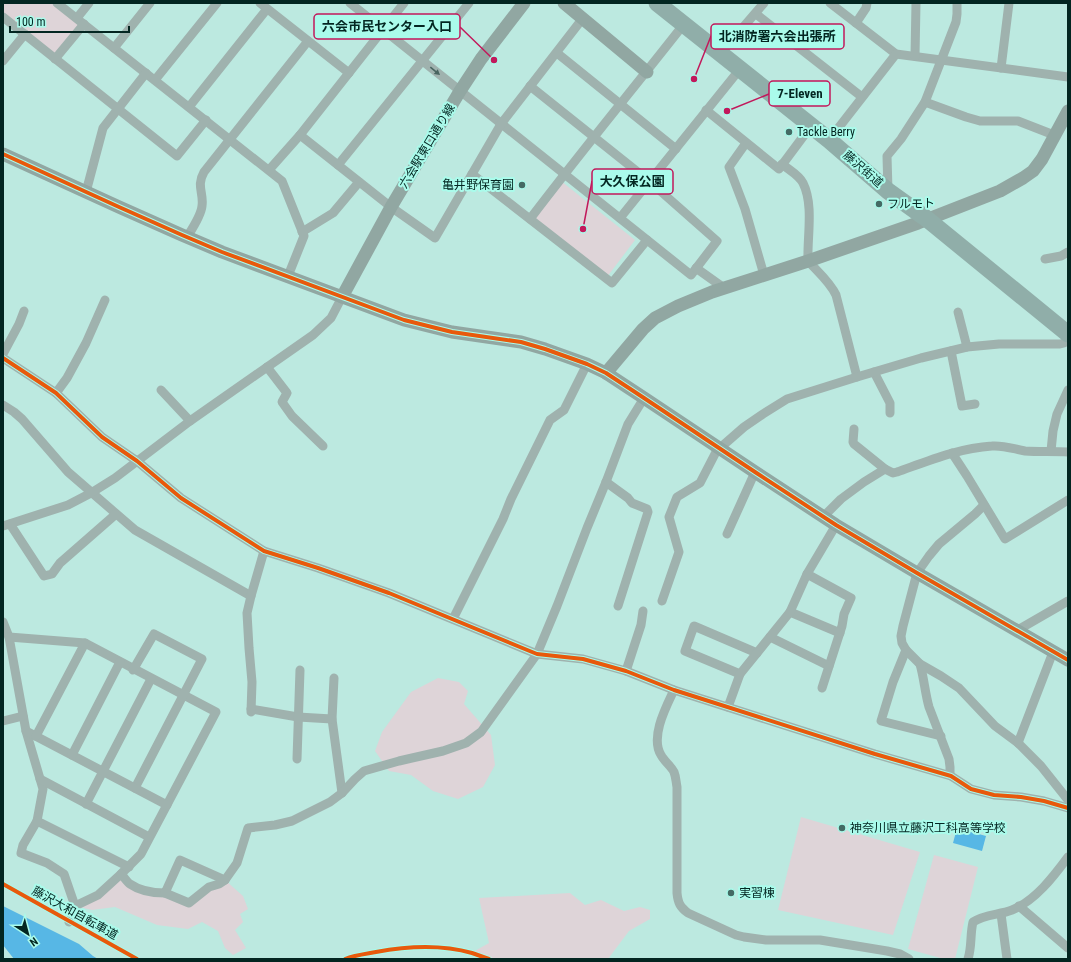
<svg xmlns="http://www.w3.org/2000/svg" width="1071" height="962" font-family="'Roboto Condensed','Noto Sans JP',sans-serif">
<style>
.green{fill:#ded4d8}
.water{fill:#57b7e5}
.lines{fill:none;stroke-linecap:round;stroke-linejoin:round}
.street{stroke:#9fb2ae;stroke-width:9}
.secondary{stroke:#91a7a2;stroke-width:13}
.highway{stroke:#90aea9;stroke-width:17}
.cycleway-casing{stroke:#aafbeb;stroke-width:6}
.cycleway{stroke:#e8590c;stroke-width:4}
.oneway{fill:#496560}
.poi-dot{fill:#446a64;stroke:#aafbeb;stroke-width:1.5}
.labels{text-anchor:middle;stroke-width:4;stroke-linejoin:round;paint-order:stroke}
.poi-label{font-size:12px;fill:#032621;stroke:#aafbeb;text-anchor:start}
.street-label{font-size:12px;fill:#032621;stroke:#aafbeb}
.leader{fill:none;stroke:#c2185b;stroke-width:1.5}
.callout-dot{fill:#c2185b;stroke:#aafbeb;stroke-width:1.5}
.callout{fill:#aafbeb;stroke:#c2185b;stroke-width:1.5}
.callout-label{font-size:13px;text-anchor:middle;font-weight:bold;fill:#032621}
</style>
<rect width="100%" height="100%" fill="#bce9e0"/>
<g class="green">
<polygon points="3,3 53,3 80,24 55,55 3,13"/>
<polygon points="561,181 635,240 607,277 531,218"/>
<polygon points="438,678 459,682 468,691 464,704 491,735 495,765 483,787 458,799 433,791 411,775 389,771 375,751 382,732 411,692"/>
<polygon points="801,817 920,852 893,935 778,910"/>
<polygon points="934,855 978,867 955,959 944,959 908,949"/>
<polygon points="121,874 129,883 189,903 225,880 243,896 248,909 240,914 243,922 235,930 246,948 233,955 225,948 218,931 202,922 188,929 157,925 115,907 92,910 75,906"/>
<polygon points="570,893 585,905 601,900 624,911 640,907 650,910 650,919 629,931 608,959 489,959 471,953 489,943 479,898"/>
</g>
<g class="water">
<polygon points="957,828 986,836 982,851 953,843"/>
<polygon points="3,906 79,944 93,956 98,959 14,959 3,945"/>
</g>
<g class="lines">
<g class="street">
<polyline points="57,3 282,181 304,236 288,276"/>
<polyline points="260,3 349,73"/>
<polyline points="350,3 691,275 717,241 649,181 530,86"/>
<polyline points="830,3 896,54 1068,77"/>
<polyline points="756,14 862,97"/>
<polyline points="3,17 177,156 206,120"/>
<polyline points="77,18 89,3"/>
<polyline points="856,23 866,8 867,3"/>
<polyline points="114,48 150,3"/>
<polyline points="557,53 676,149"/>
<polyline points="721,53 764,3"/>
<polyline points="915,56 916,3"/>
<polyline points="55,59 84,24"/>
<polyline points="3,61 25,34"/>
<polyline points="1001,68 1009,3"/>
<polyline points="155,80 217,3"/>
<polyline points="925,102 966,117 980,121 1018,121 1054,135"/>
<polyline points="189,107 267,9"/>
<polyline points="706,110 779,169 811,126"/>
<polyline points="300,135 391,207 435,238 501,124 583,18"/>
<polyline points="829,140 896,54"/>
<polyline points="746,143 729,167 745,209 764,275"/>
<path d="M782,164c7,6 17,11 21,19 11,22 4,54 5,78 10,11 22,21 28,34l21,82"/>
<polyline points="338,165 469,3"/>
<polyline points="269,170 300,135 404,3"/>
<polyline points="472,174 612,283 647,240"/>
<polyline points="888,191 887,156 901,139 925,102 956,22 957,14 957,3"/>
<polyline points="86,192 103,128 146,73"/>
<polyline points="620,218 740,69"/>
<path d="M530,219c50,-66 103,-130 154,-195"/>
<polyline points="302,232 333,213 359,182"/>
<path d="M187,237c5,-8 14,-21 15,-31 2,-13 -6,-20 2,-34l104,-131"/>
<polyline points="1045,259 1061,256 1068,252"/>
<polyline points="696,268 724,288"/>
<polyline points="958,312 967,347"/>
<polyline points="951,351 962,406 975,404"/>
<polyline points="3,354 19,324 24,311"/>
<polyline points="3,358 56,393 102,437 137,461 181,498 264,551 318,568 389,593 537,654 583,659 626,671 674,690 875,754 951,776 971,789 994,795 1021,797 1044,801 1068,808"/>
<polyline points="267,367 287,393 282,402 292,416 323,446"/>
<polyline points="874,372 890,403 890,413"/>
<polyline points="161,390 190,421"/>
<polyline points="56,393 67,378 86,343 105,300"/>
<polyline points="3,405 14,412 22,419 68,472 135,530 251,596"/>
<polyline points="854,429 853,442 854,444 885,469"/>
<polyline points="1051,451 1053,431 1057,414 1068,390"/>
<polyline points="952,453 967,476 1005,539 1068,500"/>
<polyline points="606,482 628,498 632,503 647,509 648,512 618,606"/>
<polyline points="984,505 975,514 939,544 929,556 917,573 903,626 901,636 902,643 906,650 920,664 941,676 959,688 995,726 1018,743 1041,766 1068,800"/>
<path d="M823,517l18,-18 23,-17 21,-13 8,4 4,-1c31,-11 62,-24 95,-26 11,-1 22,3 33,5 14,1 29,0 43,1"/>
<polyline points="10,524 44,576 52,574 60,563 116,514"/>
<polyline points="3,526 68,505 91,493 115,478 190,421 313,335 331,318 342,297"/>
<polyline points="727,534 755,472"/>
<polyline points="807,574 851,598 844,614 842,626 822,688"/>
<polyline points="662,601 679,552 669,517 677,497 700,483 716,452 720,448 744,427 763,414 787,399 857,377 921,358 967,347 999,344 1060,344 1064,343 1068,340"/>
<polyline points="790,612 840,633"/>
<polyline points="453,619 503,519 511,499 550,420 564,410 587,364"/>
<polyline points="3,622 9,637 26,731 43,789 37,821 129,867"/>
<polyline points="1016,631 1068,601"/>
<polyline points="9,637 85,643 216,712 141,854 121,874 98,895 75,906 75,910 69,922"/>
<polyline points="770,637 829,666"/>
<polyline points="906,650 893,682 881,721 941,736"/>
<path d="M920,664c4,14 5,29 9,43l20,52 1,8v7l1,2"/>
<polyline points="133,670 154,634 202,659 135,788"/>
<polyline points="626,671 641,625 643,611"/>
<polyline points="740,674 685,651 694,626 757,653"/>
<polyline points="334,678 332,719 342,793"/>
<path d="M674,690c-8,17 -24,47 -13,65 3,6 10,11 13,17 2,5 2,10 3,15v106c1,10 3,14 11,20l48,22 8,2 22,3h54l67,11 13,3 9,5"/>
<polyline points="728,707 740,674 790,612 807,574 836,525"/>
<polyline points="251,709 298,717 332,719"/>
<polyline points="251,712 252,682 249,648 247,613 251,596 264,551"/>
<polyline points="3,721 23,716"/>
<polyline points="26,731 167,805"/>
<polyline points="36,736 85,643"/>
<polyline points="1018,743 1053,652"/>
<polyline points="72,755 120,662"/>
<polyline points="297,759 300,670"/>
<polyline points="40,779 149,837"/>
<polyline points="86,804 151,679"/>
<polyline points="37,821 23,845 21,853 47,863 64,874 75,906"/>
<path d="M121,874c3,3 6,8 9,10 10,7 24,9 35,9l15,-33 45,20 12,-17 11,-35 27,-3 17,-4 38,-19 12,-9 13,-14 9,-8 35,-10 44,-10 23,-8 15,-11 56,-78 20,-48 30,-78 19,-46 22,-58 16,-26"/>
<polyline points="165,893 189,903 209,887 219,884 225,880"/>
<polyline points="1019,906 1068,948"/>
<polyline points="1001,914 1007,959"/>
<path d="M968,959c4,-12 2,-25 5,-37 12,-8 26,-7 39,-12 23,-9 42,-34 56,-53"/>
</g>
<g class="secondary">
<polyline points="564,3 647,72"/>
<polyline points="3,154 119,207 182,235 222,252 404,320 452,332 521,342 545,349 587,364 606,373 644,398 755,472 836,525 917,573 1068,660"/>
<polyline points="342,297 391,207 460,91 481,59 524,3"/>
<polyline points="606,373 643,329 655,318 678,306 712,292 808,261 918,223 1000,191 1023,178 1033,171 1042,159 1068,111"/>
</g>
<polyline class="highway" points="657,3 829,140 888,191 927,219 1068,334"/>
<defs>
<g id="cycleway">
<polyline points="3,154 119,207 182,235 222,252 404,320 452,332 521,342 545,349 587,364 606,373 644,398 755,472 836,525 917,573 1068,660"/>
<polyline points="3,358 56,393 102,437 137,461 181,498 264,551 318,568 389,593 537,654 583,659 626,671 674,690 875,754 951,776 971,789 994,795 1021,797 1044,801 1068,808"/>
<polyline points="3,884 137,959"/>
<path d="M345,959c10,-4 20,-5 31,-7 32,-6 64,-8 96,1 6,2 11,4 17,6"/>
</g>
</defs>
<use href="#cycleway" class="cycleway-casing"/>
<use href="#cycleway" class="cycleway"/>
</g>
<defs><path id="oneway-solid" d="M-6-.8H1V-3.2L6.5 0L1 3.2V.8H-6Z"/></defs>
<use class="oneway" href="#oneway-solid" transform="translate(435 71) rotate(39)"/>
<g class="poi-dot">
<circle cx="789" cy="132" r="4"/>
<circle cx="522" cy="185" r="4"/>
<circle cx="879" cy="204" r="4"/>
<circle cx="842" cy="828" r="4"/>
<circle cx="731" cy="893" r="4"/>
</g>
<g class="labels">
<g class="poi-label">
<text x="797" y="136">Tackle Berry</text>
<text x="514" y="189" text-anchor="end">亀井野保育園</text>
<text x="887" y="208">フルモト</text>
<text x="850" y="832">神奈川県立藤沢工科高等学校</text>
<text x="739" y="897">実習棟</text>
</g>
<g class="street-label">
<text transform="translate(427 146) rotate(-59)" y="4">六会駅東口通り線</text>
<text transform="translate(863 169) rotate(41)" y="4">藤沢街道</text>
<text transform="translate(75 913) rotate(29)" y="4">藤沢大和自転車道</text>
</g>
</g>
<path class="leader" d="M494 60L460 27M694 79L711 36M727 111L769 94M583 229L592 181"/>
<g class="callout-dot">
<circle cx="494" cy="60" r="4"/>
<circle cx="694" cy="79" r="4"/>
<circle cx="727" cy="111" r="4"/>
<circle cx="583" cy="229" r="4"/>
</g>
<g class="callout">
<rect x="314" y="14" width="146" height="25" rx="4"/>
<rect x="711" y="24" width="133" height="25" rx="4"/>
<rect x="769" y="81" width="61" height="25" rx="4"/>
<rect x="592" y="169" width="81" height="25" rx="4"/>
</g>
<g class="callout-label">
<text x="387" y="31">六会市民センター入口</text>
<text x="777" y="41">北消防署六会出張所</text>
<text x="800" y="98">7-Eleven</text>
<text x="632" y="186">大久保公園</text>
</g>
<rect width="1071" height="962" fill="none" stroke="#032621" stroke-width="8"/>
<g transform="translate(28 934) rotate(144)" stroke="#aafbeb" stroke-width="3" paint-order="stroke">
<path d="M0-3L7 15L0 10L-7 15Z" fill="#032621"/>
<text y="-6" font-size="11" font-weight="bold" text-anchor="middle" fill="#032621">N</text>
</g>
<path d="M10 26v6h119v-6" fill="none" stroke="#032621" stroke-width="2"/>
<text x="16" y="26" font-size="12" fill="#032621" stroke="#aafbeb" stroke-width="3" paint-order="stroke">100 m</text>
</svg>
